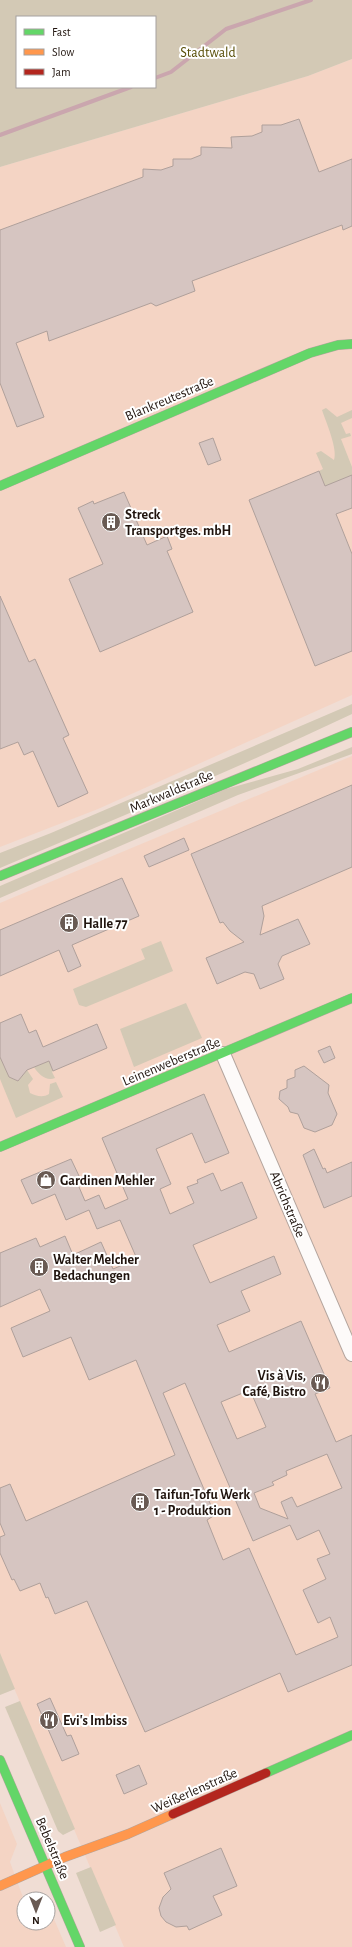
<svg xmlns="http://www.w3.org/2000/svg" width="352" height="1947" font-family="'Alegreya Sans',sans-serif">
<style>
.built{fill:#f4d4c4}
.green{fill:#d3c9b5;fill-rule:evenodd}
.lines{fill:none;stroke-linecap:round;stroke-linejoin:round}
.stream{stroke:#caa6ae;stroke-width:4}
.building{fill:#d6c5c1;stroke:#afa09b;fill-rule:evenodd}
.street-casing{stroke:#b4a59e;stroke-width:16}
.fast-casing{stroke:#b4a59e;stroke-width:10}
.slow-casing{stroke:#b4a59e;stroke-width:10}
.jam-casing{stroke:#b4a59e;stroke-width:10}
.street{stroke:#fdfaf9;stroke-width:14}
.fast{stroke:#63d668;stroke-width:9}
.slow{stroke:#ff974d;stroke-width:9}
.jam{stroke:#b3261e;stroke-width:9}
.labels{text-anchor:middle;stroke-width:4;stroke-linejoin:round;paint-order:stroke}
.park-label{font-size:14px;fill:#574d05;stroke:#fff}
.street-label{font-size:14px;fill:#20140e;stroke:#fff}
.poi-label{font-size:14px;font-weight:bold;fill:#20140e;stroke:#fff;text-anchor:start}
</style>
<rect width="100%" height="100%" fill="#f0ddd4"/>
<g class="built">
<polygon points="352,59 352,695 98,809 0,847 0,167 308,76"/>
<polygon points="352,756 352,1947 124,1947 0,1655 0,903"/>
<polygon points="0,1803 17,1844 10,1862 24,1900 24,1923 48,1923 48,1910 51,1912 66,1947 0,1947"/>
</g>
<g class="green">
<path d="M0,0h352v59l-44,17 -308,91zM17,17h138v70h-138z"/>
<path d="M326,408l11,9 15,-7v8l-11,5 5,11 4,-1 1,3 -10,3 11,28v16l-27,3 -6,-15 4,-2 -7,-16 5,-2 13,9c4,-11 -8,-38 -12,-50z"/>
<path d="M352,704v10c-116,55 -234,104 -352,154v-15l51,-20z"/>
<polygon points="352,747 352,754 238,795 0,898 0,886 226,789 298,769"/>
<polygon points="161,941 173,971 86,1007 79,1005 73,989 145,959 141,949"/>
<polygon points="186,1003 202,1038 134,1067 120,1029"/>
<path d="M0,1057l9,20 9,4 9,-11 6,9 -5,6 2,8c6,3 13,5 19,1l1,-10 6,-2 7,15 -47,21 -16,-39z"/>
<path d="M49,1061l4,10 -1,1 3,6c-8,4 -17,-4 -21,-11z"/>
<polygon points="0,1653 15,1689 0,1695"/>
<polygon points="20,1701 75,1829 63,1835 58,1831 5,1707"/>
<polygon points="91,1867 116,1925 100,1932 76,1873"/>
</g>
<g class="lines">
<g class="stream">
<polyline points="155,78 171,72 226,29 311,0"/>
<polyline points="0,135 131,87"/>
</g>
</g>
<g class="building">
<polygon points="299,119 319,172 352,159 352,226 343,230 342,225 192,281 195,291 156,306 151,303 49,341 47,331 16,343 44,417 17,427 0,383 0,230 143,177 143,169 161,170 173,166 173,159 191,159 201,155 201,147 232,148 231,137 252,136 262,132 262,125 281,125"/>
<polygon points="213,438 221,460 208,465 199,443"/>
<polygon points="319,471 325,486 352,475 352,508 336,514 352,554 352,651 315,666 249,500"/>
<polygon points="124,492 147,545 167,536 172,549 167,551 193,612 100,652 69,579 103,564 78,508 93,501 94,504"/>
<polygon points="0,596 29,662 35,659 69,735 63,738 88,793 58,807 33,751 24,755 18,742 0,749"/>
<polygon points="352,785 352,867 262,906 264,916 260,935 298,919 310,944 282,956 278,964 284,979 260,989 254,974 245,972 217,984 206,958 244,942 230,931 223,922 220,923 191,854"/>
<polygon points="184,838 189,850 149,867 144,856"/>
<polygon points="122,878 139,916 72,945 81,966 68,972 59,950 0,976 0,930"/>
<polygon points="21,1014 29,1033 36,1030 43,1047 97,1024 107,1048 53,1071 49,1061 27,1070 18,1081 9,1077 0,1057 0,1023"/>
<polygon points="330,1046 335,1058 324,1063 318,1051"/>
<polygon points="304,1066 329,1085 328,1093 337,1114 332,1125 315,1132 304,1128 298,1114 290,1112 288,1107 279,1099 280,1091 287,1088 287,1080 295,1077 295,1070"/>
<path d="M204,1094l25,59 -24,10 -13,-30 -36,16 15,35 -11,5 10,25 24,-11 -7,-16 11,-4 -1,-3 16,-7 8,18 21,-9 15,36 -64,27 17,38 64,-27 7,18 -40,17 9,20 -33,14 12,27 72,-31 29,67 -15,6 21,48 16,-7v230l-64,27 -8,-19 -135,59 -58,-131 -32,13 -7,-17 -2,1 -6,-15 -20,8 -6,-12 -2,1 -12,-27v-16l5,-2 -5,-12v-35l10,-4 16,37 149,-66 -39,-95 -47,20 -18,-43 -48,20 -12,-29 39,-17 -10,-22 -40,18v-54l36,-15 4,9 25,-11 8,19 28,-13 12,27 24,-10 -17,-39 -23,9 -8,-19 -23,10 -11,-26 -23,10 -11,-24 50,-21 9,19 -4,2 9,21 14,-6 6,14 23,-10 -26,-61zM185,1383l68,158 37,-16 7,15 22,-10 11,24 -13,5 9,20 -23,11 15,33 12,-6 8,20 -42,18 -47,-107 -26,12 -16,-40 8,-5 -52,-122zM250,1390l16,37 -29,12 -16,-37zM327,1454l15,34 -45,19 -5,-10 -11,5 7,17 -28,-11 -6,-15 20,-8 -2,-3 15,-7 -1,-4z"/>
<polygon points="314,1149 323,1169 325,1168 327,1173 352,1162 352,1196 324,1208 303,1155"/>
<polygon points="50,1698 67,1736 71,1735 79,1754 62,1761 37,1704"/>
<polygon points="139,1765 147,1784 124,1794 116,1775"/>
<polygon points="221,1848 237,1886 213,1896 222,1915 189,1930 187,1926 176,1927 166,1922 161,1916 159,1908 163,1897 171,1889 164,1873"/>
</g>
<g class="lines">
<defs>
<polyline id="street" points="223,1054 352,1354"/>
<g id="fast">
<polyline points="0,486 310,353 338,345 352,344"/>
<polyline points="0,876 352,732"/>
<polyline points="0,1147 352,998"/>
<polyline points="0,1760 80,1947"/>
<polyline points="266,1773 352,1735"/>
</g>
<polyline id="slow" points="0,1886 65,1857 128,1834 173,1814"/>
<polyline id="jam" points="173,1814 266,1773"/>
</defs>
<use href="#street" class="street-casing"/>
<use href="#fast" class="fast-casing"/>
<use href="#slow" class="slow-casing"/>
<use href="#jam" class="jam-casing"/>
<use href="#street" class="street"/>
<use href="#fast" class="fast"/>
<use href="#slow" class="slow"/>
<use href="#jam" class="jam"/>
</g>
<defs>
<symbol id="building-disc" viewBox="-11 -11 22 22"><circle r="9.5" fill="#695a53" stroke="#fff"/><path d="M-4-6H4V6H1V3H-1V6H-4ZM-2.5-4.3h1.7v1.8h-1.7ZM.8-4.3h1.7v1.8H.8ZM-2.5-1h1.7V.8h-1.7ZM.8-1h1.7V.8H.8Z" fill="#fff"/></symbol>
<symbol id="shop-disc" viewBox="-11 -11 22 22"><circle r="9.5" fill="#695a53" stroke="#fff"/><path d="M-5-2.5h2.3a2.7 3.5 0 0 1 5.4 0H5L5.5 6h-11ZM-1.5-2.5h3a1.5 2.3 0 0 0-3 0Z" fill="#fff"/></symbol>
<symbol id="restaurant-disc" viewBox="-11 -11 22 22"><circle r="9.5" fill="#695a53" stroke="#fff"/><path d="M-5-6h1v4h1v-4h1v4h1v-4h1v5L-1.5 .5V6h-2V.5L-5-1ZM5-6V6H3V1.5H1.5Q1.5-4 5-6Z" fill="#fff"/></symbol>
</defs>
<g fill-rule="evenodd">
<use href="#building-disc" x="100" y="511" width="22" height="22"/>
<use href="#building-disc" x="58" y="912" width="22" height="22"/>
<use href="#shop-disc" x="35" y="1169" width="22" height="22"/>
<use href="#building-disc" x="28" y="1256" width="22" height="22"/>
<use href="#restaurant-disc" x="309" y="1372" width="22" height="22"/>
<use href="#building-disc" x="129" y="1491" width="22" height="22"/>
<use href="#restaurant-disc" x="38" y="1709" width="22" height="22"/>
</g>
<g class="labels">
<g class="park-label">
<text x="208" y="57">Stadtwald</text>
</g>
<g class="street-label">
<text transform="translate(169 398) rotate(-23)" y="5">Blankreutestraße</text>
<text transform="translate(171 791) rotate(-23)" y="5">Markwaldstraße</text>
<text transform="translate(171 1061) rotate(-23)" y="5">Leinenweberstraße</text>
<text transform="translate(288 1204) rotate(67)" y="5">Abrichstraße</text>
<text transform="translate(194 1790) rotate(-24)" y="5">Weißerlenstraße</text>
<text transform="translate(53 1848) rotate(67)" y="5">Bebelstraße</text>
</g>
<g class="poi-label">
<text x="125" y="519">Streck<tspan x="125" dy="16">Transportges. mbH</tspan></text>
<text x="83" y="928">Halle 77</text>
<text x="60" y="1185">Gardinen Mehler</text>
<text x="53" y="1264">Walter Melcher<tspan x="53" dy="16">Bedachungen</tspan></text>
<text x="306" y="1380" text-anchor="end">Vis à Vis,<tspan x="306" dy="16">Café, Bistro</tspan></text>
<text x="154" y="1499">Taifun-Tofu Werk<tspan x="154" dy="16">1 - Produktion</tspan></text>
<text x="63" y="1725">Evi's Imbiss</text>
</g>
</g>
<rect x="16" y="16" width="140" height="72" fill="#ffffff" stroke="#a6a19f"/>
<rect x="24" y="29" width="20" height="6" fill="#63d668" stroke="#a6a19f"/>
<text x="52" y="36" font-size="12" fill="#20140e">Fast</text>
<rect x="24" y="49" width="20" height="6" fill="#ff974d" stroke="#a6a19f"/>
<text x="52" y="56" font-size="12" fill="#20140e">Slow</text>
<rect x="24" y="69" width="20" height="6" fill="#b3261e" stroke="#a6a19f"/>
<text x="52" y="76" font-size="12" fill="#20140e">Jam</text>
<g transform="translate(36 1911) rotate(180)"><circle r="19" fill="#ffffff" stroke="#a6a19f"/>
<path d="M0-3L7 15L0 10L-7 15Z" fill="#695a53"/>
<text y="-6" font-size="11" font-weight="bold" text-anchor="middle" fill="#20140e">N</text>
</g>
</svg>
